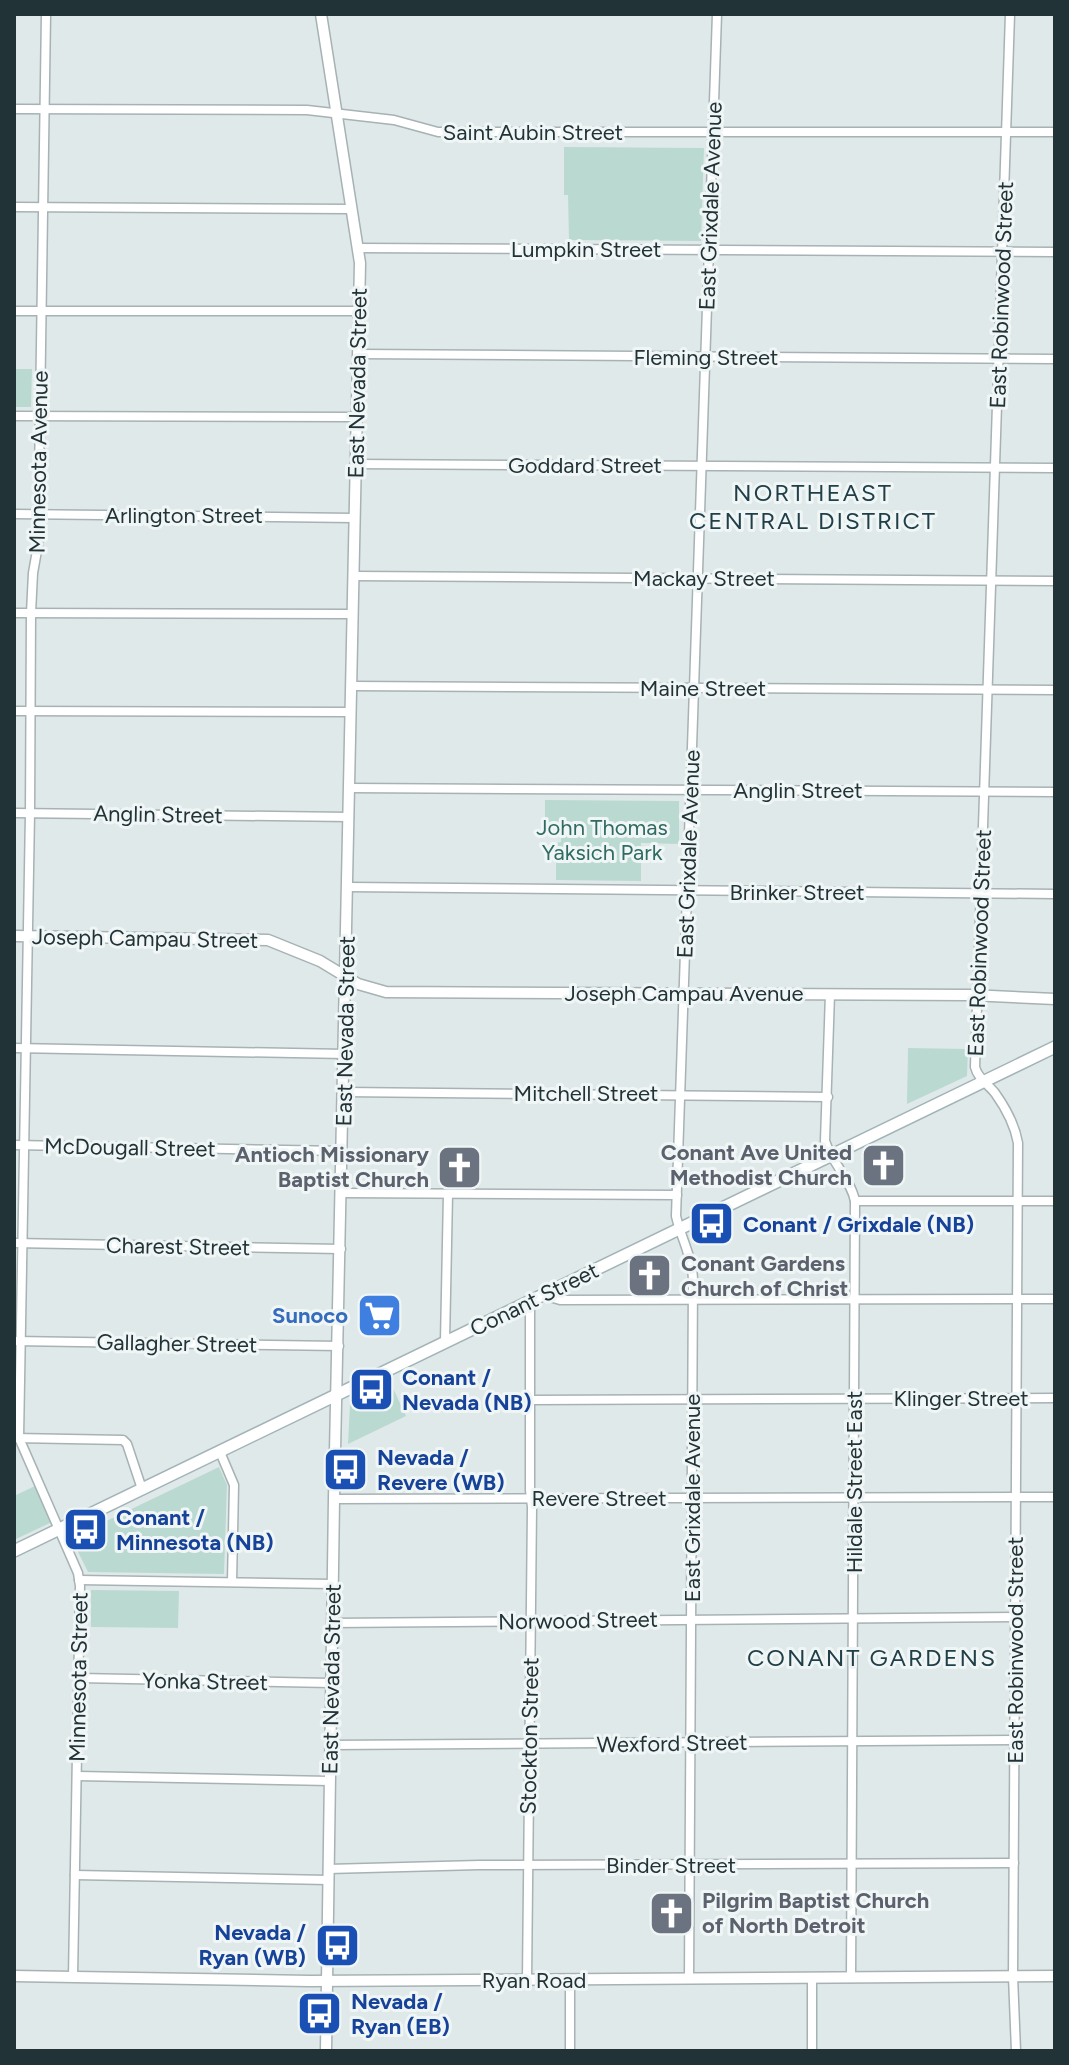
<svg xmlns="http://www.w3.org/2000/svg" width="1069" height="2065" font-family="Figtree,sans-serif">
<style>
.green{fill:#bad9d1}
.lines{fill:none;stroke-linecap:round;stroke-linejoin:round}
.minor-casing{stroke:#a7b2b4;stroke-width:11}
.tertiary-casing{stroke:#a7b2b4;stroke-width:13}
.secondary-casing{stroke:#a2b4b7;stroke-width:14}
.minor{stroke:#fff;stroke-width:8}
.tertiary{stroke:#fff;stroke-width:10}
.secondary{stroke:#fff;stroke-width:11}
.labels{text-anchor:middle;stroke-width:6;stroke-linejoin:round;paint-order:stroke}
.street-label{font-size:22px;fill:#223338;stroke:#f0f6f6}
.park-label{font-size:22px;fill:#306b63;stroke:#f0f6f6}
.worship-label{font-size:22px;font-weight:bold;fill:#5b616d;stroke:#f0f6f6;text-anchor:end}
.transit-label{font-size:22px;font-weight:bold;fill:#164399;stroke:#f0f6f6;text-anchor:start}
.shop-label{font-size:22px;font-weight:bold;fill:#366cbe;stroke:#f0f6f6;text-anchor:end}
.neighbourhood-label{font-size:24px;letter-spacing:2px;fill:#203f48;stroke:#f0f6f6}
</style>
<rect width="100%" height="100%" fill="#e0e9e9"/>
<g class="green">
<polygon points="564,147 704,148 701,241 569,240 568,195 564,195"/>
<polygon points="14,369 32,369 31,407 14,407"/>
<polygon points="545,800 679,801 679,844 641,843 641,881 556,880 556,843 561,842 561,827 545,826"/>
<polygon points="908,1048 968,1049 967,1076 907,1104"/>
<polygon points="391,1384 406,1416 348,1444 350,1404"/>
<polygon points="219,1467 227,1485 224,1574 88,1572 71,1538"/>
<polygon points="35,1486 52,1522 14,1540 14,1496"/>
<polygon points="91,1590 179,1591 178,1628 91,1627"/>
</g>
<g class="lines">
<defs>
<g id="minor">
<polyline points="46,14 38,545 33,573 31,613 30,813 19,1438 78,1573 80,1586 73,1977"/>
<path d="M1010,14l-35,1053c3,12 13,17 20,26 10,14 20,33 23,50l-5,833 3,75"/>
<polyline points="14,109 307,110 394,120 438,132 1055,132"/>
<polyline points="14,207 351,209"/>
<polyline points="358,248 1055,252"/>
<polyline points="14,311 359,311"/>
<polyline points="358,354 1055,359"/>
<polyline points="14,416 356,417"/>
<polyline points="355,464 1055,468"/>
<polyline points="14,514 354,518"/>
<polyline points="353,576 1055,581"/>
<polyline points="14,613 352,614"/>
<polyline points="352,686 1055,690"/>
<polyline points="14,711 351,712"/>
<polyline points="350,788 1055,792"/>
<polyline points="14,813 349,817"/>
<polyline points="348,887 1055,894"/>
<path d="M830,994l-5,147c7,22 26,39 30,60l-4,777"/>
<polyline points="14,1048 345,1054"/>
<polyline points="344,1092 828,1097"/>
<polyline points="14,1145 343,1151"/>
<polyline points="342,1193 677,1195"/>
<polyline points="855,1201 1055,1201"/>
<polyline points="14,1243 341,1249"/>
<polyline points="543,1295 560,1300 1055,1299"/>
<polyline points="14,1341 339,1346"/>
<polyline points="445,1342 448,1194"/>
<polyline points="530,1400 1055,1398"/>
<polyline points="15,1438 123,1440 127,1444 142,1489"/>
<polyline points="220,1452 234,1485 232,1582"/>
<polyline points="334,1499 1055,1497"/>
<polyline points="79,1580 333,1584"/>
<polyline points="332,1623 1015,1617"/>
<polyline points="79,1678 331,1683"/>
<polyline points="330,1745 1014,1740"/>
<polyline points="77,1776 330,1781"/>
<polyline points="328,1869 479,1865 1014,1863"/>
<polyline points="75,1875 328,1880"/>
<path d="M689,1979l4,-700c-1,-23 -12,-41 -17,-63l41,-1202"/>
<polyline points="527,1980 532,1507 530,1490 530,1301"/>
<polyline points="570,2051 570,1980"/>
<polyline points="812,2051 812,1978"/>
</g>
<g id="tertiary">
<polyline points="321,14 360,263 334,1499 326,2051"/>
<polyline points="14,936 268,940 320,961 358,984 386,992 970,995 1055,999"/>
<polyline points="14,1976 309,1981 1055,1976"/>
</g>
<polyline id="secondary" points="14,1551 1055,1047"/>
</defs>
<use href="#minor" class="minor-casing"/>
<use href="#tertiary" class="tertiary-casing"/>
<use href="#secondary" class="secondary-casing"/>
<use href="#minor" class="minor"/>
<use href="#tertiary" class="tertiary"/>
<use href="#secondary" class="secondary"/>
</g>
<defs>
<symbol id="church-square" viewBox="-11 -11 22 22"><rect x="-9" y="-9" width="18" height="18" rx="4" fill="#6b7280" stroke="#f0f6f6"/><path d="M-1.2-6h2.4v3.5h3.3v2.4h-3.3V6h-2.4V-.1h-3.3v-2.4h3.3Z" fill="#fff"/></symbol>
<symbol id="bus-square" viewBox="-11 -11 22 22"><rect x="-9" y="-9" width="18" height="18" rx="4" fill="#1a4fb4" stroke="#f0f6f6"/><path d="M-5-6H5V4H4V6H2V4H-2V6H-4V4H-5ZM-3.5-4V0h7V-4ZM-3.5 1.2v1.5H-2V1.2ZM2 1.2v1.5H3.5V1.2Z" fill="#fff"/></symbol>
<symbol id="supermarket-square" viewBox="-11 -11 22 22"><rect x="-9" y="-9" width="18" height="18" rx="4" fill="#3f7fe0" stroke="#f0f6f6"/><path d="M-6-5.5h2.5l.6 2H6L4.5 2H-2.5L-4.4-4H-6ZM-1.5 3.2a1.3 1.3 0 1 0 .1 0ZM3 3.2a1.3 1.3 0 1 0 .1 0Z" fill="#fff"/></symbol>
</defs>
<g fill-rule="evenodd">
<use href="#church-square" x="858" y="1140" width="51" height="51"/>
<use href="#church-square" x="434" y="1142" width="51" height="51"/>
<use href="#bus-square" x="686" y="1198" width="51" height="51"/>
<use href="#church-square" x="624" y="1250" width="51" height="51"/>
<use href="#supermarket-square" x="354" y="1290" width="51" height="51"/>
<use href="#bus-square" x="346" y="1364" width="51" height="51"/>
<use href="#bus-square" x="320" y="1444" width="51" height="51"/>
<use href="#bus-square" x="60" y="1504" width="51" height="51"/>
<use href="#church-square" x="646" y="1888" width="51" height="51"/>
<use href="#bus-square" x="312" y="1920" width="51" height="51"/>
<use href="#bus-square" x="294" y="1988" width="51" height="51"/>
</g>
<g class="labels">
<g class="street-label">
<text x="533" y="140">Saint Aubin Street</text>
<text transform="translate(710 206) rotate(-88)" y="8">East Grixdale Avenue</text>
<text x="586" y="257">Lumpkin Street</text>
<text transform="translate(1001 295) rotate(-88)" y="8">East Robinwood Street</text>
<text x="706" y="365">Fleming Street</text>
<text transform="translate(357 383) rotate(-89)" y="8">East Nevada Street</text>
<text transform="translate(38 462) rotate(-89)" y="8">Minnesota Avenue</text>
<text x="585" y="473">Goddard Street</text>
<text x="184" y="523">Arlington Street</text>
<text x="704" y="586">Mackay Street</text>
<text x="703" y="696">Maine Street</text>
<text x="798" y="798">Anglin Street</text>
<text transform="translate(158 814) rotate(1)" y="8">Anglin Street</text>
<text transform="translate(688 854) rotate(-88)" y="8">East Grixdale Avenue</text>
<text x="797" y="900">Brinker Street</text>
<text transform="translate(145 938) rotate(1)" y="8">Joseph Campau Street</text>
<text transform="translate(979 943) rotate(-88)" y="8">East Robinwood Street</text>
<text x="684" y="1001">Joseph Campau Avenue</text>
<text transform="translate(345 1031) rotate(-89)" y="8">East Nevada Street</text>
<text x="586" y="1101">Mitchell Street</text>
<text transform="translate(130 1147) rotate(1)" y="8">McDougall Street</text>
<text transform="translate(178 1246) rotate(1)" y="8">Charest Street</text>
<text transform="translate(534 1299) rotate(-26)" y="8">Conant Street</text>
<text transform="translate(177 1343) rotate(1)" y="8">Gallagher Street</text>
<text x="961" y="1406">Klinger Street</text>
<text transform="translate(854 1482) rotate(-90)" y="8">Hildale Street East</text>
<text x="599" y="1506">Revere Street</text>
<text transform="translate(692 1498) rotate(-90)" y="8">East Grixdale Avenue</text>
<text transform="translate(578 1620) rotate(-1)" y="8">Norwood Street</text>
<text transform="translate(1015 1650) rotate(-90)" y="8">East Robinwood Street</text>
<text transform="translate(78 1677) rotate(-89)" y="8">Minnesota Street</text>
<text transform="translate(331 1679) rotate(-89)" y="8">East Nevada Street</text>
<text transform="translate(205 1681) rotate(1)" y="8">Yonka Street</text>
<text transform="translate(529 1736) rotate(-89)" y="8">Stockton Street</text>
<text transform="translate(672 1743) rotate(-1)" y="8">Wexford Street</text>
<text x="671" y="1873">Binder Street</text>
<text x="534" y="1988">Ryan Road</text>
</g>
<g class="park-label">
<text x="602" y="835">John Thomas<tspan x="602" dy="25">Yaksich Park</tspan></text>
</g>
<g class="worship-label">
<text x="852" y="1160">Conant Ave United<tspan x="852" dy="25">Methodist Church</tspan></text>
<text x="429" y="1162">Antioch Missionary<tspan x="429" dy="25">Baptist Church</tspan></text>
<text x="681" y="1271" text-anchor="start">Conant Gardens<tspan x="681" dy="25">Church of Christ</tspan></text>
<text x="702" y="1908" text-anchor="start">Pilgrim Baptist Church<tspan x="702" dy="25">of North Detroit</tspan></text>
</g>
<g class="transit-label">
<text x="743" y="1232">Conant / Grixdale (NB)</text>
<text x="402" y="1385">Conant /<tspan x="402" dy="25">Nevada (NB)</tspan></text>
<text x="377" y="1465">Nevada /<tspan x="377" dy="25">Revere (WB)</tspan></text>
<text x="116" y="1525">Conant /<tspan x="116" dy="25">Minnesota (NB)</tspan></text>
<text x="306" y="1940" text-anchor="end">Nevada /<tspan x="306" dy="25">Ryan (WB)</tspan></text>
<text x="351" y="2009">Nevada /<tspan x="351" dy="25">Ryan (EB)</tspan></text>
</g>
<g class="shop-label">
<text x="348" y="1323">Sunoco</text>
</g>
<g class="neighbourhood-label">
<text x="813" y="501">NORTHEAST<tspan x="813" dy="28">CENTRAL DISTRICT</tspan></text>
<text x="872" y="1666">CONANT GARDENS</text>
</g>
</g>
<rect width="1069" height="2065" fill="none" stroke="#223338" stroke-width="32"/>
</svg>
